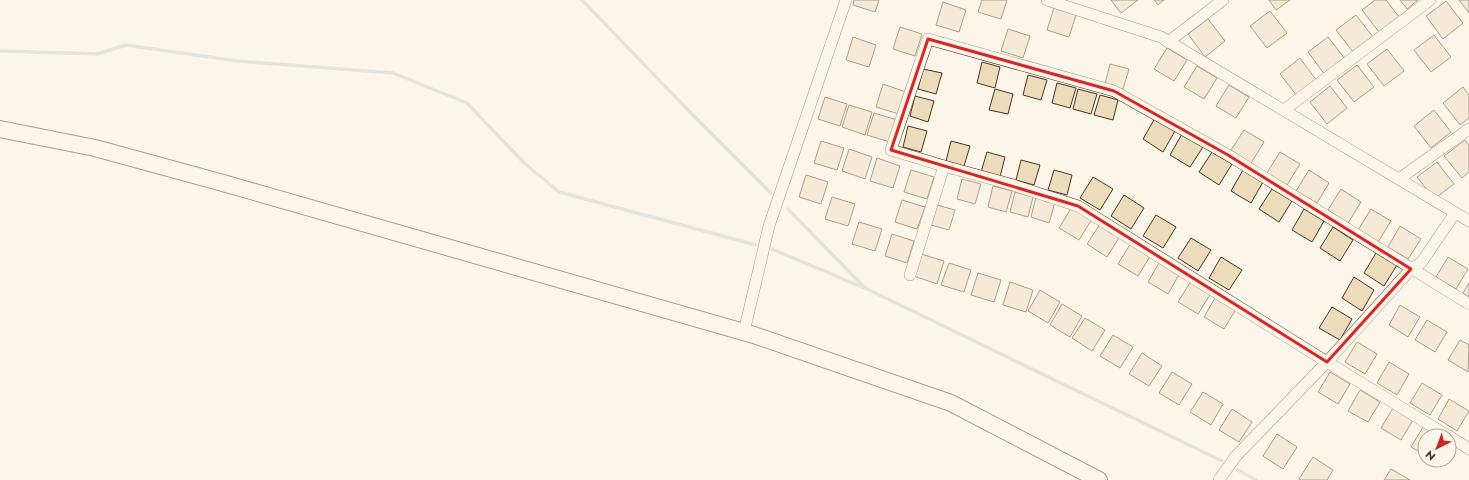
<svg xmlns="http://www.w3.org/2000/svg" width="1469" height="480" font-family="Jost,sans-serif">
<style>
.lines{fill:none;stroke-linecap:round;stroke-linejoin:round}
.stream{stroke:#c9cecd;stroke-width:3.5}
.building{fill:#ecdcbc;stroke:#4a3520}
.minor-casing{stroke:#4a3520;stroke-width:12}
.secondary-casing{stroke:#4a3520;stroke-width:18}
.minor{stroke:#fbf6e9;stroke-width:11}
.secondary{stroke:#fbf6e9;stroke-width:16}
.marked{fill:none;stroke:#d62828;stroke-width:3;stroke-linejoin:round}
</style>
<rect width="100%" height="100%" fill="#fbf6e9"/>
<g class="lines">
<g class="stream">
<polyline points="582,0 689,111 771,193"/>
<polyline points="0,51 97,54 126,45 238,61 393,73 467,103 524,163 559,192 756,245"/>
<polyline points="788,209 864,287"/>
<polyline points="772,249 867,289 1222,461"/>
<polyline points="1238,470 1256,480"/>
</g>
</g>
<g class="building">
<polygon points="854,0 879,0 875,12 853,5"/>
<polygon points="982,0 1007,0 1001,19 978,12"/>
<polygon points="1111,0 1138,0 1121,13"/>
<polygon points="1154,0 1164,0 1158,5"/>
<polygon points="1269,0 1290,0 1276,10"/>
<polygon points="1375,0 1386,0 1399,17 1379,32 1362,10"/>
<polygon points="1400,0 1418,0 1407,9"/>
<polygon points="1459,0 1469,0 1469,13"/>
<polygon points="1446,1 1463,23 1443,39 1426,16"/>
<polygon points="943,2 966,10 959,32 936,25"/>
<polygon points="1054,8 1076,15 1069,37 1047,30"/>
<polygon points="1270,11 1287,33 1267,48 1250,26"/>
<polygon points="1356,15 1373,37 1353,52 1336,30"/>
<polygon points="1208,19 1225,41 1205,57 1188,34"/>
<polygon points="900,27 922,34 915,56 893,49"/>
<polygon points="1008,29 1030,36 1023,58 1001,51"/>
<polygon points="1434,35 1451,57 1431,72 1414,50"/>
<polygon points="853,37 876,45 869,67 846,60"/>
<polygon points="1328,37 1345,59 1325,75 1308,52"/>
<polygon points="1167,48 1187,60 1174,81 1154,69"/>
<polygon points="1387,49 1404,71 1384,86 1367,64"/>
<polygon points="1300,58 1317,81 1297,96 1280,74"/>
<polygon points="982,62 1000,67 995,88 977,83"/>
<polygon points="1110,64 1129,69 1123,89 1105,84"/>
<polygon points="1357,65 1374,87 1354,102 1337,80"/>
<polygon points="1197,66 1217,78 1204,99 1184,87"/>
<polygon points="923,69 942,73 936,94 918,89"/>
<polygon points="1028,75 1047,80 1041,100 1023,95"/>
<polygon points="1057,83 1076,88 1070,108 1052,103"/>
<polygon points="883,84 906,92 899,114 876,107"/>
<polygon points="1229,85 1249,97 1236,118 1216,106"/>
<polygon points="1330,86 1347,108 1327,124 1310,102"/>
<polygon points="1463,87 1469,95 1469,118 1460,125 1443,103"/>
<polygon points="995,89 1013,94 1008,114 989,110"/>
<polygon points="1078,89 1097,94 1091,114 1073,109"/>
<polygon points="1100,95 1118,100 1113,120 1094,115"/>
<polygon points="915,96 934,101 928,122 910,116"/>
<polygon points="825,97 847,104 840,126 818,119"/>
<polygon points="849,105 872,112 865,135 842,127"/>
<polygon points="1434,110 1451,132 1431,148 1414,126"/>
<polygon points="874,113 897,120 890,142 867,135"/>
<polygon points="1155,118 1175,131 1163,152 1143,139"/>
<polygon points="908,126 927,131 921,152 903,147"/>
<polygon points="1244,130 1264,142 1251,163 1231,150"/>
<polygon points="1182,134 1203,147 1190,167 1170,155"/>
<polygon points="1465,140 1469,146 1469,172 1462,178 1444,156"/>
<polygon points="821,141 844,148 837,170 814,163"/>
<polygon points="951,141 970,146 964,166 946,161"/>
<polygon points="849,149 872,157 865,179 842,171"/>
<polygon points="987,152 1005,157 1000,177 981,172"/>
<polygon points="1212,152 1232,164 1219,185 1199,172"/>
<polygon points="1280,152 1300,164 1287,185 1267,173"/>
<polygon points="877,158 900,166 893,188 870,181"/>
<polygon points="1021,160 1040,165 1034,185 1016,180"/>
<polygon points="1437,162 1454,184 1434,199 1417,177"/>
<polygon points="911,170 934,177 927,199 904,192"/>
<polygon points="1054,170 1072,175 1067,195 1048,190"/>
<polygon points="1243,170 1263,182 1251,203 1231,191"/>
<polygon points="1309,170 1329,183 1317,203 1296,191"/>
<polygon points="806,175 828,182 821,204 799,197"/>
<polygon points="1093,177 1113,189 1100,210 1080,198"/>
<polygon points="962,179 981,184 975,204 957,199"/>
<polygon points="993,186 1012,191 1006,212 988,207"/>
<polygon points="1272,189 1292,201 1279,222 1259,209"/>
<polygon points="1341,189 1361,202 1348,223 1328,210"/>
<polygon points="1015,192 1033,197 1028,217 1010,212"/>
<polygon points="1124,195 1144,208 1131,229 1111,216"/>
<polygon points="832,197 855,204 848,226 825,219"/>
<polygon points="1036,197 1055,202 1049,223 1031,217"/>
<polygon points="902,200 925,207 917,229 895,222"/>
<polygon points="937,205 955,210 949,230 931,225"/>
<polygon points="1072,207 1092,219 1079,240 1059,228"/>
<polygon points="1304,209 1324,221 1312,242 1292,230"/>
<polygon points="1371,209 1391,221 1378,242 1358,230"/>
<polygon points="1156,215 1176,227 1163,248 1143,236"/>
<polygon points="859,222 882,229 875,251 852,244"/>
<polygon points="1100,224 1120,236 1107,257 1087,244"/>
<polygon points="1400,226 1421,239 1408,259 1388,247"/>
<polygon points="1333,227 1353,240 1340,261 1320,248"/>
<polygon points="892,234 914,241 907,263 885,256"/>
<polygon points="1191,238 1211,250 1198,271 1178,258"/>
<polygon points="1131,243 1151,255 1138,276 1118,264"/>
<polygon points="1376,253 1397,265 1384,286 1364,273"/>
<polygon points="921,254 944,261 937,284 914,276"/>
<polygon points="1221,257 1242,270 1229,290 1209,278"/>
<polygon points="1448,257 1468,269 1456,289 1436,277"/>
<polygon points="1160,261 1180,273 1168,294 1148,282"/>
<polygon points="949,263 971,270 964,292 941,285"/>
<polygon points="978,273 1001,280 994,302 971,295"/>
<polygon points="1354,277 1374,290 1362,311 1342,298"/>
<polygon points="1191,281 1211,293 1198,314 1178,302"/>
<polygon points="1010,282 1033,290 1026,312 1003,305"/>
<polygon points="1469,283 1469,297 1463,293"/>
<polygon points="1040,290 1060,302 1048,323 1028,311"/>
<polygon points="1216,296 1236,309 1224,329 1204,317"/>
<polygon points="1062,304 1082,316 1070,337 1050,325"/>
<polygon points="1400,305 1420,317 1408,337 1389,325"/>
<polygon points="1332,307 1352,319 1340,340 1319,328"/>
<polygon points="1085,318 1105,330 1092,351 1072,338"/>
<polygon points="1427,320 1447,332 1435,352 1415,340"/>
<polygon points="1113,335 1133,347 1120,368 1100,356"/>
<polygon points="1460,340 1469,345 1468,372 1448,360"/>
<polygon points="1357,342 1377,354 1365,374 1345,362"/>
<polygon points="1142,353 1162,366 1149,386 1129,374"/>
<polygon points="1389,362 1409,374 1397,395 1377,383"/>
<polygon points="1172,372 1192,384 1179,405 1159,393"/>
<polygon points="1330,372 1350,384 1338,404 1318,392"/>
<polygon points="1422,383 1442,395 1430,415 1410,403"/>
<polygon points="1360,390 1380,402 1368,422 1348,411"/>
<polygon points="1203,392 1223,404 1211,425 1190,412"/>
<polygon points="1449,399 1469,411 1457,431 1438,419"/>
<polygon points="1393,408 1413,420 1401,440 1381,428"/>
<polygon points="1232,409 1252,422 1239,442 1219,430"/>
<polygon points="1423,427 1439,436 1425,436 1425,455 1411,447"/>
<polygon points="1277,434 1297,447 1283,469 1263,456"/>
<polygon points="1313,457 1333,470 1327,480 1301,480 1299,479"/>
<polygon points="1391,469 1410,480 1384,480"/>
</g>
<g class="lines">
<defs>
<g id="minor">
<polyline points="1047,0 1161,37 1469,221"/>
<polyline points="1168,42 1223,0"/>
<polyline points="1284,110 1430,0"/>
<polyline points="1399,179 1469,129"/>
<polyline points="910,275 944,166"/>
<polyline points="744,332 769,226 846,0"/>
<polyline points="1448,436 1327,362 1078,206 1010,184 944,166 891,150 928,39 1114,91 1228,155 1469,304"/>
<polyline points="1449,436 1469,449"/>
<polyline points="1219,480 1236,456 1327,362 1411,269 1421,263 1455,213"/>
</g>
<polyline id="secondary" points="0,129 95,148 223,183 754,335 951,403 1099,480"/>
</defs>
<use href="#minor" class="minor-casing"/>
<use href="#secondary" class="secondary-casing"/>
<use href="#minor" class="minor"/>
<use href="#secondary" class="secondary"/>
</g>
<path d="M0 0H1469V480H0ZM928,39l186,52 114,64 183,114 -84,93 -249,-156 -187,-56z" fill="#fbf6e9" fill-opacity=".55" fill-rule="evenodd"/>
<path class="marked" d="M928,39l186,52 114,64 183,114 -84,93 -249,-156 -187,-56z"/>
<g transform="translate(1437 448) rotate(222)"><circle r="19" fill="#fbf6e9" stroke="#b4a999"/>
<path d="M0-3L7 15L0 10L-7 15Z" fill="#c62828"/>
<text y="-6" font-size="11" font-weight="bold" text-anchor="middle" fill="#4a3520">N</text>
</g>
</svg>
